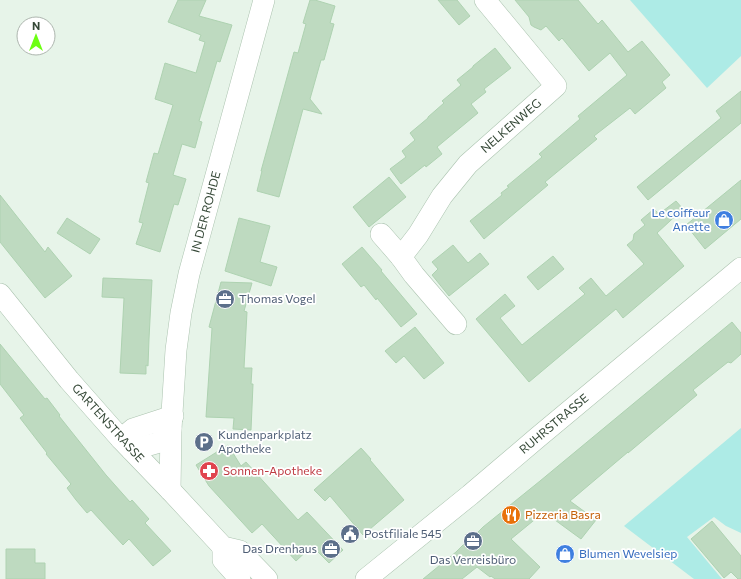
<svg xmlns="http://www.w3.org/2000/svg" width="741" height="579" font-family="Commissioner,sans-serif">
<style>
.green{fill:#adebe6}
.building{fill:#bedac0;stroke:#aed2b1}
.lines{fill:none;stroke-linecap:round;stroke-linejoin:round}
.minor-casing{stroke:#abc3af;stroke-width:22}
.minor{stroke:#fff;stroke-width:21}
.labels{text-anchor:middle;stroke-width:3.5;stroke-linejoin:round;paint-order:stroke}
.street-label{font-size:12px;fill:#354837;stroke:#fff}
.shop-label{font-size:12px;fill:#366cbe;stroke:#fff;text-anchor:end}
.service-label{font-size:12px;fill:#4e5e75;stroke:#fff;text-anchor:start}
.health-label{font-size:12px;fill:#be3a42;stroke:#fff;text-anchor:start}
.food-label{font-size:12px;fill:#c56008;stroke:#fff;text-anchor:start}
</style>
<rect width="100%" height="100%" fill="#e7f4e9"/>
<g class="green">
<polygon points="630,0 741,0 741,56 707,88"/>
<polygon points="741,428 741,533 726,526 714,517 687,537 722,579 694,579 624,526"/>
</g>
<g class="building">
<polygon points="178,0 206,0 199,16 232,25 220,62 217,61 199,121 202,122 195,148 182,144 173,175 186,179 178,205 174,204 160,252 136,244 143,223 139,222 149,183 146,182 154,153 158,154 173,105 155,99 165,63 196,73 205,42 199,40 201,35 168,22"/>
<polygon points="310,0 315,0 335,6 330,23 334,24 324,60 321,60 310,99 322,114 303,109 279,197 257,191 262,171 261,171 294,52 298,53 306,24 303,23"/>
<polygon points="438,0 457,0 470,16 459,25"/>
<polygon points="515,0 578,0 598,24 602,20 628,52 642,41 670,75 662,82 666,88 635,114 630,108 594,136 597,139 545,182 548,185 484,239 470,221 502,195 501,193 509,187 507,186 542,157 539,154 580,119 578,116 627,75 610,53 589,71 562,38 559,41 546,26 541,30 534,27 531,25 529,17"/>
<polygon points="495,48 511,68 484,89 486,92 471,104 478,113 437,147 442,154 426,167 425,165 401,184 390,169 406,157 402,151 415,140 410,133 428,118 428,117 444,103 442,101 461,85 457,80 473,67 473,66"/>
<polygon points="741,91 741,123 648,200 637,187 721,118 716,111"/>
<polygon points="389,177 406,197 369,227 353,207"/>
<polygon points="741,180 741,219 705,249 686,225"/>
<polygon points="0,195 45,252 48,247 72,276 45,298 0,242"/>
<polygon points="676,201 683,209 657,233 684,266 623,318 616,309 529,382 476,319 505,294 515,306 500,318 522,345 585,294 579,288 591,278 606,296 644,264 627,245 633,240 634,234 645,225 641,220 654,209 659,214"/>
<polygon points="67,218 100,239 90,254 57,233"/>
<polygon points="239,218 270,226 260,262 277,267 271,286 225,271"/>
<polygon points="453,245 468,263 480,253 489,264 449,296 432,275 438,269 432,262"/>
<polygon points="362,247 382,270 381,271 417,314 401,327 377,298 376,300 364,285 361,287 342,264"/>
<polygon points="553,256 564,269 538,290 527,277"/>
<polygon points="103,278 152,280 149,339 148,366 146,365 146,374 120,373 124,298 102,297"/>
<polygon points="221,282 252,283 244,311 247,312 244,368 252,368 251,384 253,384 251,430 233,429 234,418 206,417 212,328 209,327"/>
<polygon points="732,322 741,333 741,354 731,363 728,362 693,390 697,395 628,453 628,452 570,501 596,520 581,539 544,512 511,539 540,567 529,579 495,579 491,576 490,577 477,567 462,579 423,579 456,552 476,532 477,533 483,527 540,481"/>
<polygon points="415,327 444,363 424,379 404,356 396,363 385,351"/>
<polygon points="0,344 45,399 47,398 60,415 59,416 106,475 130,502 132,500 149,519 145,523 171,551 153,566 129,539 123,545 91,510 87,513 76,500 67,488 71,484 46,454 47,453 20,418 24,415 0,384"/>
<polygon points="228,445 241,466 246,462 298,520 307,512 343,550 329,563 312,546 296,561 262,524 252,533 209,486 196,465"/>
<polygon points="361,448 371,459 370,460 404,500 363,535 330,496 325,501 314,490"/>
<polygon points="712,521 741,556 741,579 738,579 731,572 724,578 691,539"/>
<polygon points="6,549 35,549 35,563 45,563 45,579 6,579"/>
</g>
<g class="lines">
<defs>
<g id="minor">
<polyline points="381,234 401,257"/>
<polyline points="0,294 69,380 121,439 172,492 223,547 240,551 267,579"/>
<polyline points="456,324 414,275 401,257 418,235 442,196 468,164 556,86 485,0"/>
<polyline points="121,439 133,429 173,416"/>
<polyline points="132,450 160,442 171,429"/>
<polyline points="170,490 171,429 176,350 181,313 189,274 264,0"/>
<polyline points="223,547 223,560 240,579"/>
<polyline points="366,579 470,495 537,438 741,268"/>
</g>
</defs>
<use href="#minor" class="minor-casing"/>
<use href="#minor" class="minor"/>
</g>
<defs>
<symbol id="shop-disc" viewBox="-11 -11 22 22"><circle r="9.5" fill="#3f7fe0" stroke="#fff"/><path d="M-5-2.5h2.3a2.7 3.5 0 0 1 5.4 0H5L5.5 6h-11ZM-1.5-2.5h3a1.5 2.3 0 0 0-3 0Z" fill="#fff"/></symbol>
<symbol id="office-disc" viewBox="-11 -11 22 22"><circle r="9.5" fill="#5c6f8a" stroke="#fff"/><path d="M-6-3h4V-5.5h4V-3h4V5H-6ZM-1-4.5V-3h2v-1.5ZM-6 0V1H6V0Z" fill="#fff"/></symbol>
<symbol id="parking-disc" viewBox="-11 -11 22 22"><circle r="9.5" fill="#5c6f8a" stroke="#fff"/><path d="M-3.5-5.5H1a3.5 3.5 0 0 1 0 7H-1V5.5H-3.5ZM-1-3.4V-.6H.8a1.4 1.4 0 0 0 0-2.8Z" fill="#fff"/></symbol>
<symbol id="pharmacy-disc" viewBox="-11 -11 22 22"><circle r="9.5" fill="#e0444e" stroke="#fff"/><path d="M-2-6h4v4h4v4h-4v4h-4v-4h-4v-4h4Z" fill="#fff"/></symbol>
<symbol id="restaurant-disc" viewBox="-11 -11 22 22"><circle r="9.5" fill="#e8710a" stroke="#fff"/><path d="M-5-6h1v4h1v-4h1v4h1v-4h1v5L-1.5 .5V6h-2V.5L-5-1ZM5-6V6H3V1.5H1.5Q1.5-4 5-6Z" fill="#fff"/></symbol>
<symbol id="civic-disc" viewBox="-11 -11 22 22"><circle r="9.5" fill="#5c6f8a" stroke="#fff"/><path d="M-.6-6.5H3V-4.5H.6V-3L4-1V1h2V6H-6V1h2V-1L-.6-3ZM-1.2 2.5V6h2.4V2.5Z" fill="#fff"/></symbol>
</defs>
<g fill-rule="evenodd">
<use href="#shop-disc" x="713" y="209" width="22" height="22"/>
<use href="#office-disc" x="214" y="288" width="22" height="22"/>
<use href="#parking-disc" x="193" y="431" width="22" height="22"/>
<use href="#pharmacy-disc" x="198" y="460" width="22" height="22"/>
<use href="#restaurant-disc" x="500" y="504" width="22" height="22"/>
<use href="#civic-disc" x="339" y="523" width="22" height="22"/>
<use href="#office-disc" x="462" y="530" width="22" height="22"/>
<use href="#office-disc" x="320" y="538" width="22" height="22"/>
<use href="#shop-disc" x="554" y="543" width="22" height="22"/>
</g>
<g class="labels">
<g class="street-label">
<text transform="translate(511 126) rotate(-41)" y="4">NELKENWEG</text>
<text transform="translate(206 212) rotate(-75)" y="4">IN DER ROHDE</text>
<text transform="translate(108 423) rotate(48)" y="4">GARTENSTRASSE</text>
<text transform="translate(554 424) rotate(-40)" y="4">RUHRSTRASSE</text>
</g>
<g class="shop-label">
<text x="710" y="217">Le coiffeur<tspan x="710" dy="14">Anette</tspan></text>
<text x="579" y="558" text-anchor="start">Blumen Wevelsiep</text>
</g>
<g class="service-label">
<text x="239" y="303">Thomas Vogel</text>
<text x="218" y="439">Kundenparkplatz<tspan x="218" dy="14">Apotheke</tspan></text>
<text x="364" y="538">Postfiliale 545</text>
<text x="317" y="553" text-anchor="end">Das Drenhaus</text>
<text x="473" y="564" text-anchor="middle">Das Verreisbüro</text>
</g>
<g class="health-label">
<text x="223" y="475">Sonnen-Apotheke</text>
</g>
<g class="food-label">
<text x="525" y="519">Pizzeria Basra</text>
</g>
</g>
<g transform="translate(36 36)"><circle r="19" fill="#ffffff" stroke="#aeb6af"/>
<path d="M0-3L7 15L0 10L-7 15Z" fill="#6dff13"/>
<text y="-6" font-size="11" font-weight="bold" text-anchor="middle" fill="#354837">N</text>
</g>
</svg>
